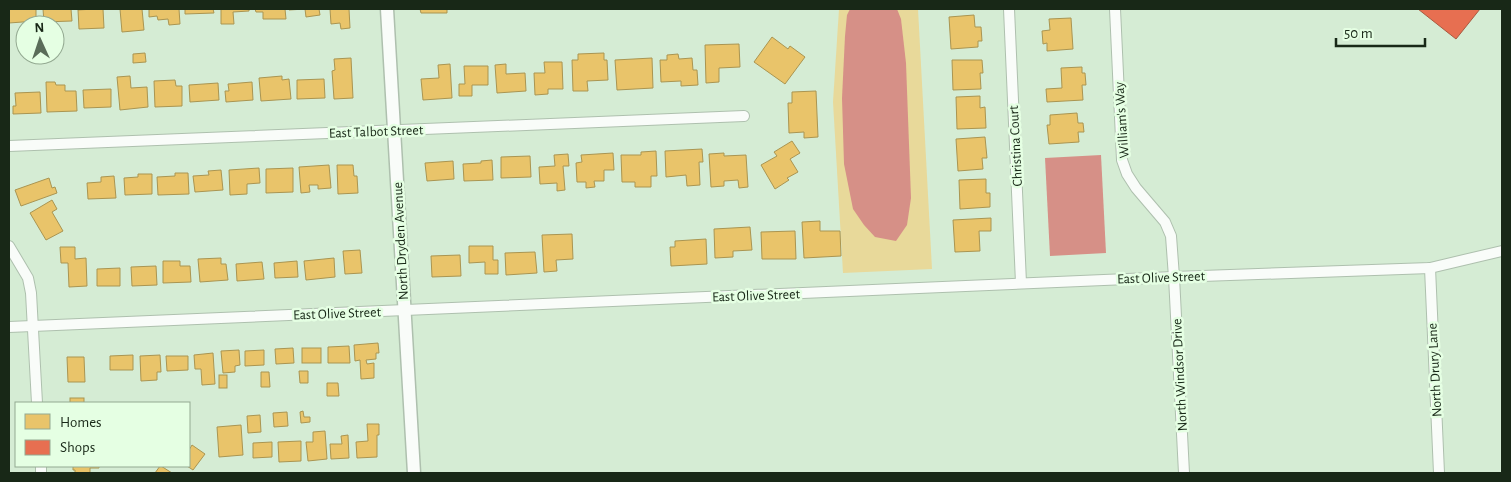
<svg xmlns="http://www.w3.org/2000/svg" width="1511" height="482" font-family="'Alegreya Sans',sans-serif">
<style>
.green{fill:#e8d99a}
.water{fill:#d69087}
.homes{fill:#e9c46a;stroke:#aa9551}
.shops{fill:#e76f51;stroke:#a95a40}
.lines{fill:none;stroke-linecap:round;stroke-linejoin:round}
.minor-casing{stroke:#aec0ae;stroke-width:12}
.tertiary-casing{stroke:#aec0ae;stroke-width:15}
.minor{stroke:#f9fcf9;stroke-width:10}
.tertiary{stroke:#f9fcf9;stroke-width:12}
.labels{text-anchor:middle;stroke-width:5;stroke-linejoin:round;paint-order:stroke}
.street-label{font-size:14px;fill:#182817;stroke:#e5ffe3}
</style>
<rect width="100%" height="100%" fill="#d5ecd4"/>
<polygon class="green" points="839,9 918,9 932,269 843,273 833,102"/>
<g class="water">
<polygon points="850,9 897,9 901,19 906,63 911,198 907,225 896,241 875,237 864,225 853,209 844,164 842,98 845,36 847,15"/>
<polygon points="1101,155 1106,253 1050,256 1045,158"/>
</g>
<g class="homes">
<polygon points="9,9 36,9 36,21 9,23"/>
<polygon points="43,9 71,9 72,21 44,22"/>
<polygon points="94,9 103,9 104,28 79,29 78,10"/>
<polygon points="120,9 142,9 144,30 122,32"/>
<polygon points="149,9 179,9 180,24 169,25 168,19 158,20 157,16 149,17"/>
<polygon points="185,9 213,9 214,13 185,14"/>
<polygon points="221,9 249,9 249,11 233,12 234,24 221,24"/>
<polygon points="255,9 285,9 286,19 263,19 263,12 256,12"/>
<polygon points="289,9 319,9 320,15 306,17 305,9 289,10"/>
<polygon points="330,9 349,9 350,28 341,29 340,23 331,24"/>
<polygon points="420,9 447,9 447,13 421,13"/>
<polygon points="974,15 975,27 981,27 982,41 978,41 978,47 951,49 949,17"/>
<polygon points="1071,18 1073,49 1047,51 1047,43 1043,44 1042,31 1050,30 1049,19"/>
<polygon points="772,37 788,49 790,46 805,57 785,84 754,62"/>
<polygon points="739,44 740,67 719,68 719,82 706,83 705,45"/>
<polygon points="145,53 146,62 133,63 133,54"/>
<polygon points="604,53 604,60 607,60 608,80 587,81 588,91 573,91 572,60 578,60 578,54"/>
<polygon points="678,54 679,59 692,58 693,70 697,70 698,85 681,86 681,81 661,82 660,60 667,60 667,55"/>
<polygon points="351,58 353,98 334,99 332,71 335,70 334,59"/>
<polygon points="652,58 653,88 617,90 615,60"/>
<polygon points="952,60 982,60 983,73 980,73 981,89 953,90"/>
<polygon points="544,62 562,62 563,89 548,89 548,94 535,95 534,73 545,73"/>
<polygon points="450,64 452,98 423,100 421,79 439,78 438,65"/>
<polygon points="506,64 506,74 525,73 526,91 497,93 495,65"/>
<polygon points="464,66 488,66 488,85 472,85 472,96 459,96 459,84 465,84"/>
<polygon points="1082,67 1082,73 1085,73 1086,85 1082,85 1083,100 1047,102 1046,89 1062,88 1061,68"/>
<polygon points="130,76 131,88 147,87 148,107 120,110 117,77"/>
<polygon points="282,76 282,80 289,79 291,99 261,101 259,78"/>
<polygon points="324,79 325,98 297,99 297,80"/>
<polygon points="175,80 176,86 182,86 182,106 155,107 154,81"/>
<polygon points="46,82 55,82 56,85 65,85 65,91 76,91 77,111 47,112"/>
<polygon points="252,82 253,100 226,102 225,91 229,91 228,84"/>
<polygon points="218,83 219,100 190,102 189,85"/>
<polygon points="111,89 111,107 84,108 83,90"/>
<polygon points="816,91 818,137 804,138 804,132 789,133 788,103 792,103 792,92"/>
<polygon points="40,92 41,113 13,114 13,106 16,106 15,93"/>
<polygon points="980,96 980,108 985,107 986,128 957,129 956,97"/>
<polygon points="1077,113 1078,123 1083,123 1084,132 1078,132 1079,142 1049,144 1047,125 1050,125 1050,115"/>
<polygon points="985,137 987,158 982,158 983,169 958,171 956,139"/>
<polygon points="792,141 800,153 790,159 798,172 787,178 789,180 775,189 761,165 777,156 774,152"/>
<polygon points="702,149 703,162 699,162 700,185 687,186 686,175 666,177 665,151"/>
<polygon points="656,151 657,176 651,176 651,187 635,187 635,182 622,182 621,155 641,155 641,152"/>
<polygon points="613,153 614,170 604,170 604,181 594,181 595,187 586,188 586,182 577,182 576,163 582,162 581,155"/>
<polygon points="724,153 724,156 746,155 748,187 739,188 738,180 724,181 724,186 711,187 709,154"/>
<polygon points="568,154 569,166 563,166 565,190 557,191 557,183 540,184 539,167 555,166 554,155"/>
<polygon points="530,156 531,177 501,178 501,157"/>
<polygon points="492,160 493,180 464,181 463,164 481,163 481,161"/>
<polygon points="453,161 454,179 427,181 425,163"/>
<polygon points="329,165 331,188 318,189 318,185 309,185 310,192 301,193 299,167"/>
<polygon points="337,165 353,165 354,176 357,176 358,193 338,194"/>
<polygon points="259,168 260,183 247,184 247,194 230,195 229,170"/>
<polygon points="293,168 293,192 266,193 266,169"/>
<polygon points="221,170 223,190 195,192 193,176 209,175 208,171"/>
<polygon points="175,173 188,173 189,194 158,195 157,177 175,176"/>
<polygon points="138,174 152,174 152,194 125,195 124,178 138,177"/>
<polygon points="114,176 116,198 88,199 87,183 101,182 101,177"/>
<polygon points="49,178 52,188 55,187 57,193 21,206 15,190"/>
<polygon points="986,179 986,193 990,193 990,207 960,209 959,180"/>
<polygon points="52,200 57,209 52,212 63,231 46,240 30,213"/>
<polygon points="991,218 991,231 979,231 980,251 955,252 953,220"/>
<polygon points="820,221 820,231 840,231 841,256 804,258 802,222"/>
<polygon points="750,227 752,250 733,251 733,257 715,258 714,229"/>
<polygon points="795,231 796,259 762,259 761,232"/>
<polygon points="572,234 573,259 556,260 557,271 544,272 542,235"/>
<polygon points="706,239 707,264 671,266 670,247 675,247 675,241"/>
<polygon points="469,246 493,246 493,260 498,260 498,274 485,274 485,262 469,263"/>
<polygon points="60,247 75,247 75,259 86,258 87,286 69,287 68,263 61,263"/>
<polygon points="360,250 362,273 345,274 343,251"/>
<polygon points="535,252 537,273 506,275 505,253"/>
<polygon points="460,255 461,276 432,277 431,256"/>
<polygon points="221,258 221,264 226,264 228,280 200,282 198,259"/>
<polygon points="334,258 335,277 306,280 304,261"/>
<polygon points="163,261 180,261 180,266 190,266 191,282 163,283"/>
<polygon points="297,261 298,277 275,278 274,263"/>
<polygon points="262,262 264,279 237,281 236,264"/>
<polygon points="156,266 157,285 132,286 131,267"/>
<polygon points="120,268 120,286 97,286 97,269"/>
<polygon points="378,343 379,353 376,353 376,359 366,360 367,364 374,363 374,378 361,379 360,360 355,361 354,345"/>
<polygon points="349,346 350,363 328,363 328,347"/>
<polygon points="293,348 294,363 276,364 275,349"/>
<rect x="302" y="348" width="19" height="15"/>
<polygon points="239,350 240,365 235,366 235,372 223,373 221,351"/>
<polygon points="264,350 264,365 245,366 245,351"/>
<polygon points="213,353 215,384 202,385 201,369 195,369 194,355"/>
<polygon points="133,355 133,370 110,370 110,356"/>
<polygon points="160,355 161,372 157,372 157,380 141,381 140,356"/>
<polygon points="166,356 188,356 188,370 167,371"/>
<polygon points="67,357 84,357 85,382 68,382"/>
<polygon points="299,371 308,371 308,383 300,383"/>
<polygon points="261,372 269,372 270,387 261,387"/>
<rect x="219" y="375" width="8" height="13"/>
<polygon points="327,383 338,383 339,396 327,396"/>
<rect x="70" y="398" width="14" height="5"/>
<polygon points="303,411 304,417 310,417 310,422 301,423 300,412"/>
<polygon points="287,412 288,426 274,427 273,413"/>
<polygon points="260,415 261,432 248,433 247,416"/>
<polygon points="367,424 379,424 379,435 377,435 377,457 357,458 356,442 368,441"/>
<polygon points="241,425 243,455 219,457 217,427"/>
<polygon points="325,431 327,459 308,461 306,442 313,442 313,432"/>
<polygon points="348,435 349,458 331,459 330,444 342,444 341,436"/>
<polygon points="301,441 301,461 279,462 278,442"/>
<polygon points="272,442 272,457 253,458 253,443"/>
<polygon points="192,445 205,454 193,470 187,466 189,466 189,450"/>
<polygon points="73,466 99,466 99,468 90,468 90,473 75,473 75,470 73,470"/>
<polygon points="160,466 161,466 172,473 155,473"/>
</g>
<polygon class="shops" points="1418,9 1480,9 1456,39"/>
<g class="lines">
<defs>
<g id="minor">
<polyline points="1009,9 1021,283"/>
<polyline points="1115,9 1122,160 1127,174 1136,188 1165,222 1171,236 1174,277 1184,473"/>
<polyline points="9,146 744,116"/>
<polyline points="9,246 28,278 31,293 37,403"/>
<polyline points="1430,268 1439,473"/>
<polyline points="9,327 1174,277 1430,268 1502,251"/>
<polyline points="41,466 41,473"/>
</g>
<polyline id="tertiary" points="387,9 414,473"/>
</defs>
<use href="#minor" class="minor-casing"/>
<use href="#tertiary" class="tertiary-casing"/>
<use href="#minor" class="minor"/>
<use href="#tertiary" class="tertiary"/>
</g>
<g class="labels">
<g class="street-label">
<text transform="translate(1121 120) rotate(-94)" y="5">William's Way</text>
<text transform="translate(376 131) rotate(-2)" y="5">East Talbot Street</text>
<text transform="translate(1015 146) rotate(-93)" y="5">Christina Court</text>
<text transform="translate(400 241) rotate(-93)" y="5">North Dryden Avenue</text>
<text transform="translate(1161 277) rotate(-2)" y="5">East Olive Street</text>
<text transform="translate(756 295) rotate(-2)" y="5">East Olive Street</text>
<text transform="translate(337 313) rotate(-2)" y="5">East Olive Street</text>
<text transform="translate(1434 370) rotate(-93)" y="5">North Drury Lane</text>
<text transform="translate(1179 375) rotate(-93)" y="5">North Windsor Drive</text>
</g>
</g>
<rect width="1511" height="482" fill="none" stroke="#182817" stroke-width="20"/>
<rect x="15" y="402" width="175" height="65" fill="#e5ffe3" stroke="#93a991"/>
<rect x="25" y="414" width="25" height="15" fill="#e9c46a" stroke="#93a991"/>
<text x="60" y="427" font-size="15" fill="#182817">Homes</text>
<rect x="25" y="440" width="25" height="15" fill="#e76f51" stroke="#93a991"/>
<text x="60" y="452" font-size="15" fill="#182817">Shops</text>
<g transform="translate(40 40) rotate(357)"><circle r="24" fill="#e5ffe3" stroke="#93a991"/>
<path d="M0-4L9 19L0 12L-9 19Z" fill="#5a6d59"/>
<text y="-8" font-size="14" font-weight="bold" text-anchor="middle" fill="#182817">N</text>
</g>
<path d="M1336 38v8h89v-8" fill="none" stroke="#182817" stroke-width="2.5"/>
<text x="1344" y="38" font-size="15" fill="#182817" stroke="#e5ffe3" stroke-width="4" paint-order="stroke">50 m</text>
</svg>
